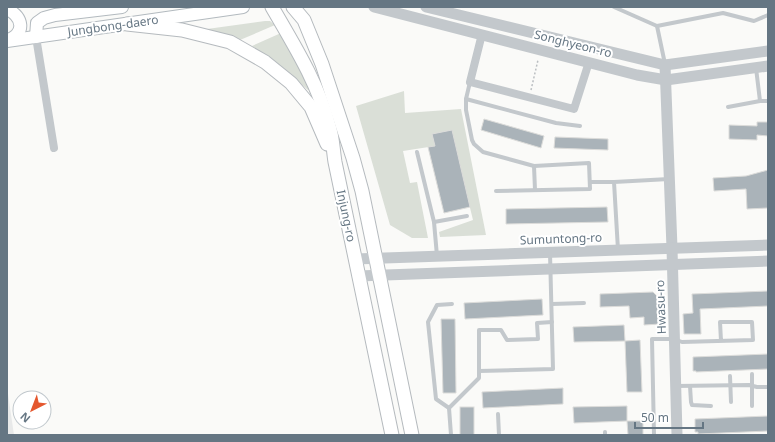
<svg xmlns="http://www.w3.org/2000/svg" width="775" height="442" font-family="'Noto Sans',sans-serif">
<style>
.built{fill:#e8e9e9}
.green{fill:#dadfd7}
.building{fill:#aab3b9;stroke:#dcdcda}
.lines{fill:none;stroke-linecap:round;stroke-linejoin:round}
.secondary-casing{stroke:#b3babf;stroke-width:14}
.primary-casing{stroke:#b5babe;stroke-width:15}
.path{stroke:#bbbfc2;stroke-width:1.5;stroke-dasharray:2 2;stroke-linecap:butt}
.service{stroke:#c3c8cc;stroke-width:4}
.minor{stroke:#c3c8cc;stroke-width:8}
.tertiary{stroke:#c3c8cc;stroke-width:11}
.secondary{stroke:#fff;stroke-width:12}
.primary{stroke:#fff;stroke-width:13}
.labels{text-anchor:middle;stroke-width:4;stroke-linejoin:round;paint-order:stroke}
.street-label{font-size:12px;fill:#657683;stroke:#fff}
</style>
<rect width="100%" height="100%" fill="#fafaf8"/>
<polygon class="built" points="7,387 14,435 7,435"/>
<g class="green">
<polygon points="265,21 270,21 275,25 240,40 208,31 207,29"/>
<polygon points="281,33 289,45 310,90 308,90 281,66 252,46"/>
<polygon points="404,91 405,113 461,109 486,235 440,237 439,232 473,220 451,130 432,134 435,146 403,151 410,183 417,182 428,238 412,238 390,225 356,106"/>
</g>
<g class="building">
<polygon points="484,119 544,136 541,148 481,130"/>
<polygon points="757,122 768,122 768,136 757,135 757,140 729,139 729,125 757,126"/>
<polygon points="452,130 470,207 444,213 428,147 435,146 432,134"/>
<polygon points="555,137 608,139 608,150 554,148"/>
<polygon points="768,170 768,208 747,209 746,189 714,191 713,178 746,176"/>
<polygon points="607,207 608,222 506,224 506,209"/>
<polygon points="768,291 768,306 700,309 701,334 684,334 683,314 693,313 692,294"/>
<polygon points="653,292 659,298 660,324 644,325 644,317 630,318 629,306 600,307 600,294"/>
<polygon points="542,299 543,315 465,319 464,303"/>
<polygon points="441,319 455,319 456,393 443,393"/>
<polygon points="624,325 625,341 574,342 573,327"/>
<polygon points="640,340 642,392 627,392 625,341"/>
<polygon points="768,354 768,369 696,372 696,371 693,371 693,357"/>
<polygon points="563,388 563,404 483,408 482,392"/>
<polygon points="627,406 627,421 574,423 573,407"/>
<rect x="460" y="407" width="14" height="28"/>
<polygon points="768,416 768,431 698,434 698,432 695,432 695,419"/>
<polygon points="627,421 643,421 643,435 628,435"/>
</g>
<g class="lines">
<defs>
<g id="secondary">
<path d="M7,9c16,8 19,24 1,31"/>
<polyline points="36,37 37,23 44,18 55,15 122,7"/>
<polyline points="7,41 243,7"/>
</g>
<g id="primary">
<path d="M272,7c22,38 46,76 57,119 4,11 4,24 6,36l57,273"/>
<polyline points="293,7 304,20 322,64 353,158 362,191 412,435"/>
<polyline points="127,24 182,30 230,42 265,62 291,83 311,107 327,144"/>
</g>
</defs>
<use href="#secondary" class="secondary-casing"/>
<use href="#primary" class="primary-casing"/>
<polyline class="path" points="531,90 538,60"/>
<g class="service">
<polyline points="614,7 657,26 723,13 754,21 768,15"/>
<polyline points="657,26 665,64"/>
<polyline points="756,68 760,101"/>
<polyline points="470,82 466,99 466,110 472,140 474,144 483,152 534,166 589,163 590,189 496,191"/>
<polyline points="466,99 556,123 580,126"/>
<polyline points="728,107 760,101 768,101"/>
<polyline points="417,152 434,222 437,256"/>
<polyline points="534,166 535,190"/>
<polyline points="590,182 614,182"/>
<polyline points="434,222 467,216"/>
<polyline points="618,250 614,182 669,179"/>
<polyline points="552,304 584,303"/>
<polyline points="479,371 553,369 550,253"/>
<polyline points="752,374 752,406"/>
<polyline points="730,376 731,402"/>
<polyline points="676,386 749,385 757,387 768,387"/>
<polyline points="690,386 691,402 692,405 711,406"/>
<polyline points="449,408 436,399 428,322 437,305 452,304"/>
<polyline points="498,414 499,435"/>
<polyline points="605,432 605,435"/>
<polyline points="451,435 449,408 479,378 479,330 501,330 507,340 538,339 537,323 552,322"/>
<polyline points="654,435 652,339 674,339 682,342 753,340 752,322 720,322 721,341"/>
</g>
<g class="minor">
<polyline points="482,34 470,82 574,109 589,62"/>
<polyline points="36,37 54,148"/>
</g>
<g class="tertiary">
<polyline points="374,7 637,75 666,80 768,66"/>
<polyline points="426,7 665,65 768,51"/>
<polyline points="665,65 672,248 677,435"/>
<polyline points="355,259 768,245"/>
<polyline points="358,276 768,261"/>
</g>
<use href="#secondary" class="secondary"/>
<use href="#primary" class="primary"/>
</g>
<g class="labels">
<g class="street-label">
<text transform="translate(113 26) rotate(-8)" y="4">Jungbong-daero</text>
<text transform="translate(573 44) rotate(14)" y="4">Songhyeon-ro</text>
<text transform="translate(346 216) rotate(78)" y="4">Injung-ro</text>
<text transform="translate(561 239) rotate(-2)" y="4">Sumuntong-ro</text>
<text transform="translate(661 307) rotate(-92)" y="4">Hwasu-ro</text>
</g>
</g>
<rect width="775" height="442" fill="none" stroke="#657683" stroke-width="16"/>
<g transform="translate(32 410) rotate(222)"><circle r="19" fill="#ffffff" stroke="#c1c8cd"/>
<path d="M0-3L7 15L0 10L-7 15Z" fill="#e4572e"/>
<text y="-6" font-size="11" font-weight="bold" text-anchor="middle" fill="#657683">N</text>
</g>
<path d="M635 422v6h68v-6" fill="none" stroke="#657683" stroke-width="2"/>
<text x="641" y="422" font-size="12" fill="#657683" stroke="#ffffff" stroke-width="3" paint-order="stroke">50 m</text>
</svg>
